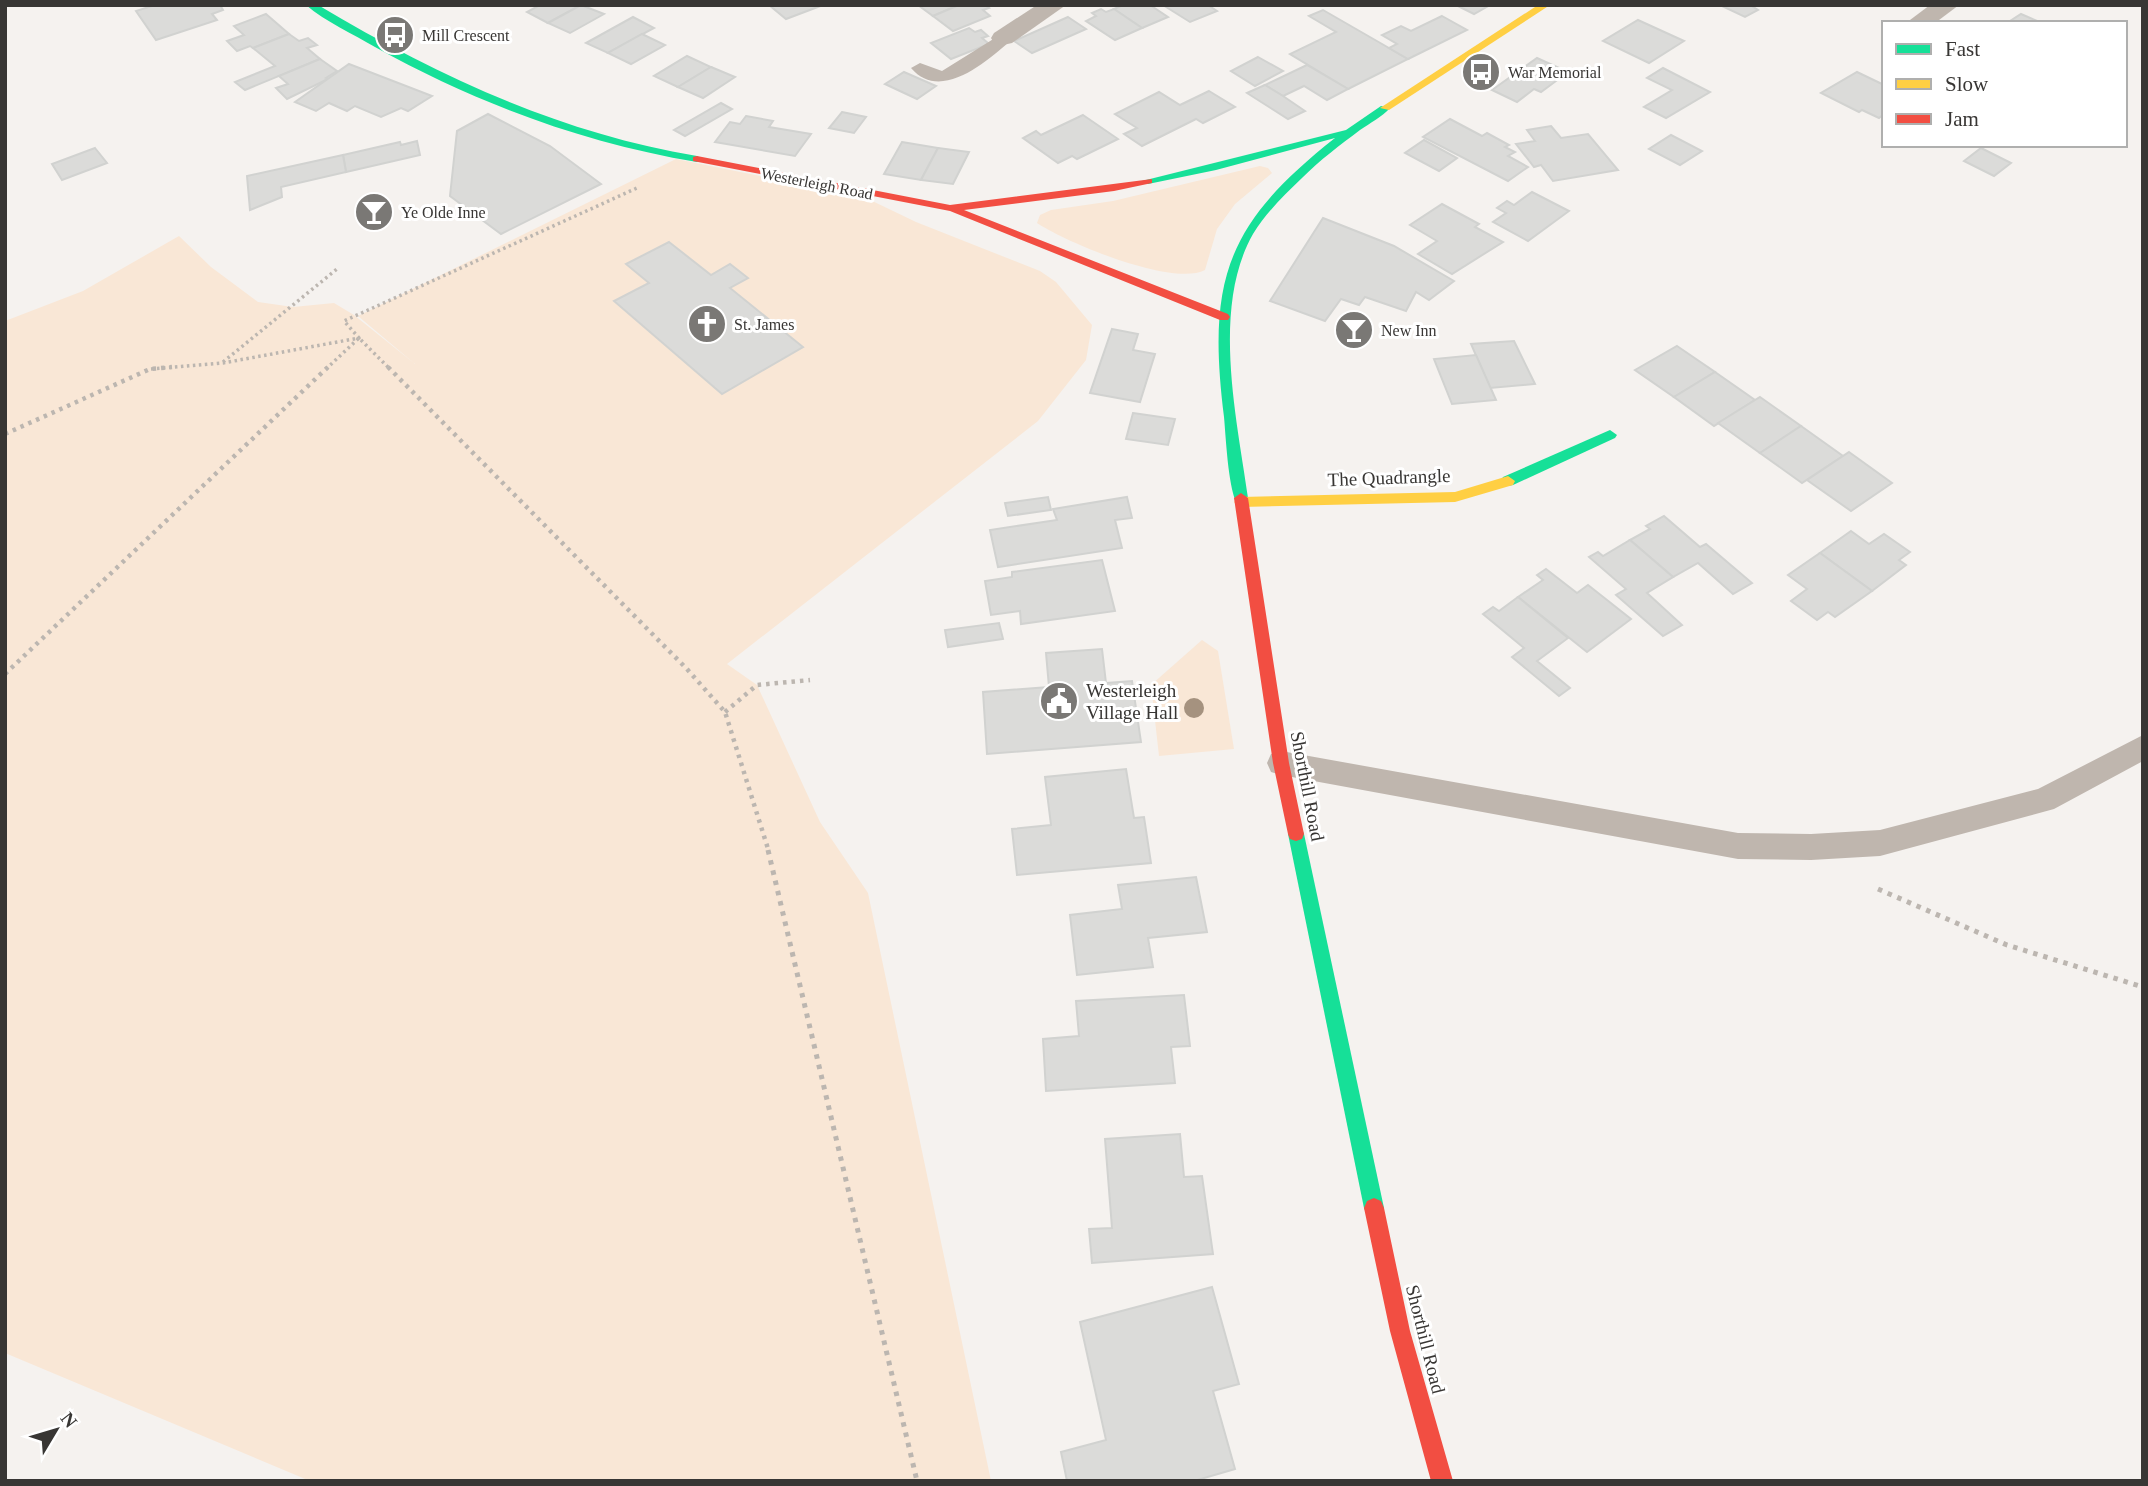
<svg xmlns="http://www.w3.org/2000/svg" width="2148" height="1486" font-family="Georgia,serif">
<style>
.green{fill:#f9e7d6}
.building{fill:#dbdbd9;stroke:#d1d2d0;stroke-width:2}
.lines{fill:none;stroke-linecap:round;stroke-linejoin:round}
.path-far2{stroke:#bcb6b0;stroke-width:3.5;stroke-dasharray:2.5 3.5;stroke-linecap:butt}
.path-far1{stroke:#bcb6b0;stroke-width:4.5;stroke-dasharray:3.5 5;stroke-linecap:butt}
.path{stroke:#bcb6b0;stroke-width:5;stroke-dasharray:4.5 6;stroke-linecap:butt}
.lane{fill:#bfb6ae;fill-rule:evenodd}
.street{fill:#bfb6ae;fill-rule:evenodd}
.fast{fill:#16e098;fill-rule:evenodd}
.slow{fill:#ffcf43;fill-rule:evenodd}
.jam{fill:#f24e42;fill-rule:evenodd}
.tree{fill:#a5927f}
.labels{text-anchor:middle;stroke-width:6;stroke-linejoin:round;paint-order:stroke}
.far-poi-label{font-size:16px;fill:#383634;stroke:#fff;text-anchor:start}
.far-street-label{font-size:16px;fill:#383634;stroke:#fff}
.street-label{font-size:19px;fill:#383634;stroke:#fff}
.poi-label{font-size:19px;fill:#383634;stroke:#fff;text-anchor:start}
</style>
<rect width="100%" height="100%" fill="#f5f2ef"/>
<g class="green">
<polygon points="676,159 864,197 916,222 1040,271 1056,282 1092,325 1086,360 1038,421 727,664 757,685 820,822 868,893 991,1481 310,1481 5,1353 5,321 83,291 179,236 211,267 258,302 293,307 334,303 354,315 415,364 358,316"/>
<path d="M1260,166l8,2 4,5 -37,31 -18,25 -12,41c-32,17 -138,-27 -168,-47l3,-8 11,-5 62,-9z"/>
<polygon points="1202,640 1218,651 1234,749 1159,756 1151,685"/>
</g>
<g class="building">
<polygon points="155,5 220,5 223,10 212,14 217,20 156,40 136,11"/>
<polygon points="540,5 581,5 548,23 527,12"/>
<polygon points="581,5 604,14 570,33 548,23"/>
<polygon points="769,5 823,5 786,19"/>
<polygon points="918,5 959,5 933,16"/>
<polygon points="959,5 985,5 989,8 983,10 990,16 953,31 933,16"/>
<polygon points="1123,5 1150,5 1168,17 1142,28 1114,9"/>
<polygon points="1163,5 1208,5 1217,11 1190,22"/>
<polygon points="1456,5 1490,5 1474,14"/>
<polygon points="1720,5 1750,5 1758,10 1745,17"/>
<polygon points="1101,9 1106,12 1114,9 1142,28 1115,40 1086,21 1096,16 1092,13"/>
<polygon points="1323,10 1389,48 1408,59 1348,89 1290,54 1336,32 1309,16"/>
<polygon points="266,14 289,34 253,48 250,46 237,51 227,41 244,35 234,26"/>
<polygon points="2021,14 2042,23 2007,23"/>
<polygon points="1442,16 1467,30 1408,59 1389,48 1397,44 1382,35 1401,26 1411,31"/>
<polygon points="633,17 654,28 608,53 586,43"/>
<polygon points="1068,17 1086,29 1032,53 1014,41"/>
<polygon points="1638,20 1684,41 1649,63 1603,41"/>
<polygon points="969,28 975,32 981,30 988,36 982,38 989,44 951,59 931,43"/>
<polygon points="289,34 299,41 308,38 317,45 307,48 320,59 245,90 235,82 275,66 253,48"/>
<polygon points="642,34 665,45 631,64 608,53"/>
<polygon points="687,56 711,67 678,87 654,76"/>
<polygon points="1258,57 1283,71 1255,86 1231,71"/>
<polygon points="1537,58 1559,68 1546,76 1556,81 1541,92 1534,89 1517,102 1492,90"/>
<polygon points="320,59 337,71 326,78 328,79 287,99 276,88 288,84 279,76"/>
<polygon points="349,64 432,96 408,111 401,108 381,117 355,106 347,111 329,103 316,111 295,102"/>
<polygon points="1307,65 1348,89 1327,100 1304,86 1283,96 1265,85"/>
<polygon points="711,67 735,77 703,98 678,87"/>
<polygon points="1663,68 1710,92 1666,118 1644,107 1672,90 1647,78"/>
<polygon points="904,72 936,86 917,99 885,84"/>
<polygon points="1857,72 1884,85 1884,114 1879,118 1862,110 1859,112 1821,93"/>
<polygon points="1265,85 1283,96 1305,111 1288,119 1247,93"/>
<polygon points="1209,91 1235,107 1203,123 1196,119 1142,146 1124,134 1137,128 1115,114 1159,92 1180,105"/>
<polygon points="721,103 732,109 685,136 674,130"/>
<polygon points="842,112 866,117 854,133 829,128"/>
<polygon points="488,114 550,146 601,184 501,234 450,196 457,131"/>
<polygon points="1083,115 1118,139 1077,159 1072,156 1058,163 1023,138 1036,131 1041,135"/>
<polygon points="746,116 773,121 769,127 811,134 795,156 715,142 730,122 740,124"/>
<polygon points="1450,119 1482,136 1487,133 1509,145 1505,147 1515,152 1508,156 1528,167 1508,181 1423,137"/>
<polygon points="1551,126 1561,138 1588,134 1618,170 1553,181 1541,165 1534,167 1516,144 1535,141 1527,130"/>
<polygon points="1671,135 1702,151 1680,165 1649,149"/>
<polygon points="1424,140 1457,158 1439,171 1405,153"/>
<polygon points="417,141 420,155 346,172 343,155 400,142 401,145"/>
<polygon points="902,142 938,148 921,180 884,174"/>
<polygon points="95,148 107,163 62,180 52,164"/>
<polygon points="938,148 969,152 953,184 921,180"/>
<polygon points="1981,148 2011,163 1994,176 1964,161"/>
<polygon points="343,155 346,172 281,187 282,197 250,210 247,176"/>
<polygon points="1532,192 1569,211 1528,241 1493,222 1506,213 1497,208 1507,201 1514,205"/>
<polygon points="1442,204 1479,224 1475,227 1503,242 1452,274 1418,254 1437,241 1410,225"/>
<polygon points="1323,218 1394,246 1454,281 1429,300 1416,292 1406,311 1365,297 1359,305 1341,299 1325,321 1270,301"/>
<polygon points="669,242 711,275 730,264 748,278 730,288 803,347 722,394 614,301 649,283 626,264"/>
<polygon points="1112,329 1138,334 1133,350 1155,354 1140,402 1090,393"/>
<polygon points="1514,341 1535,384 1490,388 1471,344"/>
<polygon points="1677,346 1715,372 1674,397 1635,370"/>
<polygon points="1476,355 1496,400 1452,404 1434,359"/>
<polygon points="1715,372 1755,400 1714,426 1674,397"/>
<polygon points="1760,397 1801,426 1760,453 1718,423"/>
<polygon points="1133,413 1175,419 1168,445 1126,439"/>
<polygon points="1801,426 1843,456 1802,483 1760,453"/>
<polygon points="1849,452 1892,483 1851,511 1807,480"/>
<polygon points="1048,497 1051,510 1008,516 1005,503"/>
<polygon points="1127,497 1132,518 1115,520 1122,548 998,567 990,530 1057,520 1053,509"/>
<polygon points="1664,516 1700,547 1706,544 1752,583 1733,594 1698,563 1673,577 1630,540 1650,529 1646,526"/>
<polygon points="1851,531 1869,544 1884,534 1910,552 1899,560 1906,565 1872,591 1820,553"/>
<polygon points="1630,540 1673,577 1647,593 1682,625 1663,636 1616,595 1626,589 1589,557 1598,552 1603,556"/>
<polygon points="1820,553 1872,591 1835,617 1828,612 1817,620 1791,601 1807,589 1788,575"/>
<polygon points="1102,560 1115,611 1021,624 1020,611 991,615 985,581 1012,577 1012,572"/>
<polygon points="1546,569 1577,593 1588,585 1631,619 1587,652 1518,597 1543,580 1537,575"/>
<polygon points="1518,597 1568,638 1537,661 1570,688 1559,696 1512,657 1524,648 1483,614 1493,607 1499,611"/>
<polygon points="999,623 1003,639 948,647 945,630"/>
<polygon points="1102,649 1106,683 1132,681 1141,742 987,754 983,692 1049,687 1046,653"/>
<polygon points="1126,769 1134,818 1144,817 1151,863 1017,875 1012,829 1051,825 1045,777"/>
<polygon points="1196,877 1207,932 1148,938 1153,967 1077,975 1070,915 1122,909 1118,885"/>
<polygon points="1184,995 1190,1046 1171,1047 1175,1083 1046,1091 1043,1039 1079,1036 1076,1001"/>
<polygon points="1180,1134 1184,1177 1202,1176 1213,1254 1092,1263 1089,1229 1112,1228 1105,1139"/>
<polygon points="1212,1287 1239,1384 1213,1391 1235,1469 1194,1481 1067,1481 1061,1452 1106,1440 1080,1322"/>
</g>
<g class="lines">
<g class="path-far2">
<polyline points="223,362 337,269"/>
<polyline points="151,369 223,363 359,338 344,321 637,188"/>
<polyline points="326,369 359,338 390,369"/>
</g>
<g class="path-far1">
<polyline points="388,367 687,669 725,712 769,852"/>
<polyline points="5,434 150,369 172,367"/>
<polyline points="5,674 328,367"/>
<polyline points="725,712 757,685 810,680"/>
</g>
<g class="path">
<polyline points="768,850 917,1481"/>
<polyline points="1878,889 2007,945 2143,987"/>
</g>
<g class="lane">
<path d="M1003,33l9,5 -3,4c-24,21 -69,60 -98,26l9,-5 22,8z"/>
<polygon points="2143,735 2143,761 2054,809 1880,856 1811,860 1738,859 1281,775 1271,772 1267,763 1271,754 1281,751 1738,833 1811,834 1880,830 2038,789"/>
</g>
<g class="street">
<polygon points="1037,5 1066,5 1012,43 1003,45 994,43 991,38 994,33"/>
<polygon points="1930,5 1959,5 1935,23 1906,23"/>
</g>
<g class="fast">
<path d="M306,5h12c119,71 242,128 379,151l5,3 -5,3c-114,-19 -221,-59 -322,-115 -22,-13 -49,-25 -69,-42z"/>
<path d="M1381,106l9,2c-8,9 -20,15 -30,22 -20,15 -40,30 -58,48 -18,17 -36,35 -49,56 -42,74 -16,185 -5,264l-7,5 -5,-1c-8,-19 -10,-63 -12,-85 -17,-137 2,-193 111,-279l-119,32 -68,14 -6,-3 204,-51z"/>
<polygon points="1610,430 1617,435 1615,438 1513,485 1508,486 1501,481 1503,477"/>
<polygon points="1296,827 1302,829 1304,834 1384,1208 1381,1215 1374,1218 1367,1215 1364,1208 1288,834 1290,829"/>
</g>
<g class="slow">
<polygon points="1538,5 1550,5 1389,110 1380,108"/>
<polygon points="1508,476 1515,481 1513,485 1455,502 1241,507 1234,502 1241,497 1455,492"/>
</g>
<g class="jam">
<polygon points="697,156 950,205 1152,179 1152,183 1114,191 964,210 1228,314 1230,317 1228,320 1220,320 950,211 693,161 693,157"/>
<polygon points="1241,493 1248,498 1289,763 1304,834 1302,839 1296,841 1290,839 1288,834 1273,763 1234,498"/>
<polygon points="1374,1198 1381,1201 1384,1208 1410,1331 1453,1481 1431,1481 1390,1331 1364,1208 1367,1201"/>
</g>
</g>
<circle class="tree" cx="1194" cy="708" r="10"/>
<defs>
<symbol id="bus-disc" viewBox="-11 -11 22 22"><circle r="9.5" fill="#7a7875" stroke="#fff"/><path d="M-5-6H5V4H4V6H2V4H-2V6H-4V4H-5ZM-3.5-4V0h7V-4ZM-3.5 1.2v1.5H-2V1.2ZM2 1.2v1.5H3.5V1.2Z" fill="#fff"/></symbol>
<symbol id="bar-disc" viewBox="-11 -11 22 22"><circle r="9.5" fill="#7a7875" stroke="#fff"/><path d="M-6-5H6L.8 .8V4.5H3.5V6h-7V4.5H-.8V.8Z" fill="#fff"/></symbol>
<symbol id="church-disc" viewBox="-11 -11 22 22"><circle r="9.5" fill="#7a7875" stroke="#fff"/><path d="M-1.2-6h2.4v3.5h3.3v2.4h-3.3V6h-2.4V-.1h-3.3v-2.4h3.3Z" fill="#fff"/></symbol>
<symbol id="civic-disc" viewBox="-11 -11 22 22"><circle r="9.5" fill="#7a7875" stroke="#fff"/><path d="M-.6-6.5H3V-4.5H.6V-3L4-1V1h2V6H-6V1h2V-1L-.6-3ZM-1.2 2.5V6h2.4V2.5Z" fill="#fff"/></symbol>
</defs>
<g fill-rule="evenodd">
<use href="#bus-disc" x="373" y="13" width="44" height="44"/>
<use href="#bus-disc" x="1459" y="50" width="44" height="44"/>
<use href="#bar-disc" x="352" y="190" width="44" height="44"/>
<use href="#church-disc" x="685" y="302" width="44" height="44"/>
<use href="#bar-disc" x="1332" y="308" width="44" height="44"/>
<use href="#civic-disc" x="1037" y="679" width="44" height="44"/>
</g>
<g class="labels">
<g class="far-poi-label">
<text x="422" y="41">Mill Crescent</text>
<text x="1508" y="78">War Memorial</text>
<text x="401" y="218">Ye Olde Inne</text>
<text x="734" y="330">St. James</text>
<text x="1381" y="336">New Inn</text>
</g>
<g class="far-street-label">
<text transform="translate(817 183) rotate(11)" y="6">Westerleigh Road</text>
</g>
<g class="street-label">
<text transform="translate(1389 477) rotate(-2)" y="7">The Quadrangle</text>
<text transform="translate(1308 786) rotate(79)" y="7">Shorthill Road</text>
<text transform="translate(1426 1339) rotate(76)" y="7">Shorthill Road</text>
</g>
<g class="poi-label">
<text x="1086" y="697">Westerleigh<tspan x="1086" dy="22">Village Hall</tspan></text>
</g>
</g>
<rect width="2148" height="1486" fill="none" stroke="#383634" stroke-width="14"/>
<rect x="1882" y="21" width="245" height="126" fill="#ffffff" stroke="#afafae" stroke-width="2"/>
<rect x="1896" y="44" width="35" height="10" fill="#16e098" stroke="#afafae" stroke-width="2"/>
<text x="1945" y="56" font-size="21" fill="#383634">Fast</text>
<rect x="1896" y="79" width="35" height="10" fill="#ffcf43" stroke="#afafae" stroke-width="2"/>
<text x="1945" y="91" font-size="21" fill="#383634">Slow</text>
<rect x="1896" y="114" width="35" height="10" fill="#f24e42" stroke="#afafae" stroke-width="2"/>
<text x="1945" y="126" font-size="21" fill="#383634">Jam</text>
<g transform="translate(56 1430) rotate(52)" stroke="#ffffff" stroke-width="5" paint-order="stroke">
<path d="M0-5L12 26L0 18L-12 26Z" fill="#383634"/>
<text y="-10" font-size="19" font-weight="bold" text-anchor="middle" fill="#383634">N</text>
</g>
</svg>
